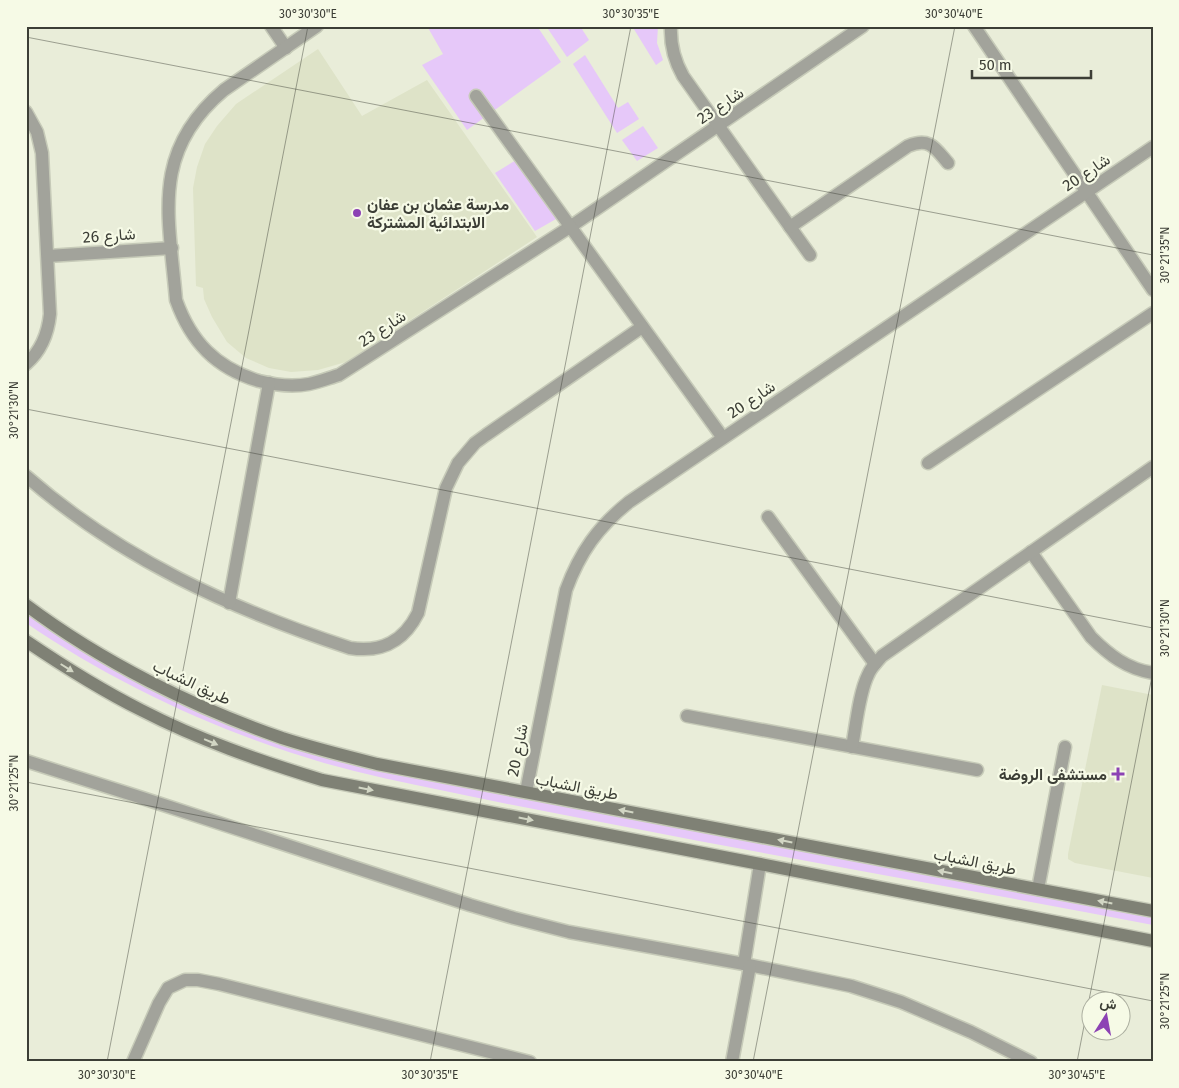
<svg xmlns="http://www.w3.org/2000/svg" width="1179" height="1088" font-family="'Fira Sans',Vazirmatn,sans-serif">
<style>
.built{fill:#dee3c8}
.green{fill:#e6c8f9}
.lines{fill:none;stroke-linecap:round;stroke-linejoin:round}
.street-casing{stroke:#c6cab8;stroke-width:15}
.secondary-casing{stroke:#c6cab8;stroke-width:15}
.street{stroke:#a2a39b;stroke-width:12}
.secondary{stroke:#7f8175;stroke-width:12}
.oneway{fill:#d2d6c4}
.ticks{fill:none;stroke:#3c3e36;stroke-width:1;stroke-opacity:0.45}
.poi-dot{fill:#8c42b4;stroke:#f6fae6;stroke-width:2}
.labels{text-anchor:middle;stroke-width:4.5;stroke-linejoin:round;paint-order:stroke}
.street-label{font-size:16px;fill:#3c3e36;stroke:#f6fae6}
.poi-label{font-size:16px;font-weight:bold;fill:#3c3e36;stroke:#f6fae6;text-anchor:start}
.neatline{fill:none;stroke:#3c3e36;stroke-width:2}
.ticks-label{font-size:12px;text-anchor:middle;fill:#3c3e36}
</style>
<rect width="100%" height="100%" fill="#e9edd9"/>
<g class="built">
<polygon points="318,49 362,116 427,80 537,237 346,362 318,370 291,372 269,368 246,358 227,342 212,317 204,299 203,288 196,286 193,188 197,167 205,144 217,126 236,104"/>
<polygon points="1102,685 1153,695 1153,878 1075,863 1068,859 1068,854"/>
</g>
<g class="green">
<polygon points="427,26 537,26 561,62 467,130 422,65 443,54"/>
<polygon points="546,26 580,26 589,40 567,57"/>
<polygon points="632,26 658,26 657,43 663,60 656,65"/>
<polygon points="585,55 618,108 628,102 639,119 617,133 573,64"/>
<polygon points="643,126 658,148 637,161 622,140"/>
<polygon points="516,160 556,213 556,219 535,231 495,173"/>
<path d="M26,608l65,43 205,92 857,171v11c-170,-33 -341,-62 -511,-95 -66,-13 -132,-25 -197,-39 -40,-8 -81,-17 -121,-28 -105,-31 -207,-78 -298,-140z"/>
</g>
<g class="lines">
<defs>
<g id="street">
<polyline points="271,26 286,48"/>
<path d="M317,26l-93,64c-74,62 -55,126 -48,210 15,42 40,68 83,81 16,4 34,6 50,3 10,-2 20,-6 30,-9l231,-148 293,-201"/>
<path d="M671,26c-1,19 3,34 12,50l127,179"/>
<polyline points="974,26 1153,290"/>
<polyline points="476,96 723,438"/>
<path d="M26,112l11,20 5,21 8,161c-2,20 -9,37 -24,50"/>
<path d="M790,227l118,-81c22,-9 27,2 40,17"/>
<polyline points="48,256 172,248"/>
<polyline points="928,463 1153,313"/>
<path d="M26,476c95,83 205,133 324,172 32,5 54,-7 68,-35l28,-125 12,-25 17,-20 11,-8 156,-108"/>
<polyline points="768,517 875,664"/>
<path d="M1031,552l60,85c18,18 36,32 62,36"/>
<polyline points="229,603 269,383"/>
<polyline points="687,716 977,770"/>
<path d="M852,747c4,-21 7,-54 16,-72 3,-8 9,-13 14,-19l271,-189"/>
<polyline points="26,761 133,795 470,905 514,918 569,932 744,964 851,986 901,1002 971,1032 1031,1062"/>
<path d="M526,792l40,-202c14,-38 32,-63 63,-88l524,-355"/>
<polyline points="1038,889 1065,747"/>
<polyline points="744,964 760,864"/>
<polyline points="133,1062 159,1003 168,988 185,980 198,980 219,984 530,1062"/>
<polyline points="732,1062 750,966"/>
</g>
<g id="secondary">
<path d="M26,605c76,57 167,102 256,133 31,10 63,18 95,26l776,147"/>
<path d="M26,641c37,25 75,49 115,69 58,30 119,51 181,70l438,84 393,77"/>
</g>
</defs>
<use href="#street" class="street-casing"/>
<use href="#secondary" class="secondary-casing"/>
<use href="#street" class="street"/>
<use href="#secondary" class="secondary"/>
</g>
<defs><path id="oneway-solid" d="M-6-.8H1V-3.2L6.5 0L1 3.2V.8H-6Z" transform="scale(1.25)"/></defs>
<g class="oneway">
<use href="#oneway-solid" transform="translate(67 668) rotate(32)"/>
<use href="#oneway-solid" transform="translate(211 742) rotate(23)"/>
<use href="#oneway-solid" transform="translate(366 789) rotate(11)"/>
<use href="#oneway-solid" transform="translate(626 811) rotate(-169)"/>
<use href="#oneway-solid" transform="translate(526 819) rotate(11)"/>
<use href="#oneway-solid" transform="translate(785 841) rotate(-169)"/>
<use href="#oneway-solid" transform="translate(945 872) rotate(-169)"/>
<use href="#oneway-solid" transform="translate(1105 902) rotate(-169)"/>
</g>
<path class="ticks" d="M26,37l1127,218M26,409l1127,219M26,782l1127,219M107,1062l201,-1036M430,1062l201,-1036M753,1062l202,-1036M1077,1062l76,-391"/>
<g class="poi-dot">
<circle cx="357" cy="213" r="5"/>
<path d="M1115.5 766.5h5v5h5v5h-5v5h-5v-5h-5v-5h5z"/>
</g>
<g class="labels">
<g class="street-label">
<text transform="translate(720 105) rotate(-34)" y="6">شارع 23</text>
<text transform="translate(1086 172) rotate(-34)" y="6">شارع 20</text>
<text transform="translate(109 235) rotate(-4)" y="6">شارع 26</text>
<text transform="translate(382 328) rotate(-33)" y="6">شارع 23</text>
<text transform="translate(751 399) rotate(-34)" y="6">شارع 20</text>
<text transform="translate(192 682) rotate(25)" y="6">طريق الشباب</text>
<text transform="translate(517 750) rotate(-79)" y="6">شارع 20</text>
<text transform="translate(577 786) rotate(11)" y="6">طريق الشباب</text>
<text transform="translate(975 861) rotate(11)" y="6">طريق الشباب</text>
</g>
<g class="poi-label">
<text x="367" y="210">مدرسة عثمان بن عفان<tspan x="367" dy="18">الابتدائية المشتركة</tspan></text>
<text x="1107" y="780" text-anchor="end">مستشفى الروضة</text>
</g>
</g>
<rect width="1179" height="1088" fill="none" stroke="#f6fae6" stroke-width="55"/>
<g transform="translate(1106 1016) rotate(11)"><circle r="24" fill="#f6fae6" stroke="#acafa0"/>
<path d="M0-4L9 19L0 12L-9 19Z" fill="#8c42b4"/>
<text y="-8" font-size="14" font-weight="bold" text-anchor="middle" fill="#3c3e36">ش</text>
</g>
<path d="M972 70v8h119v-8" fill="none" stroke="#3c3e36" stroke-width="2.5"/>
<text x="979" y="70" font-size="15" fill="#3c3e36" stroke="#f6fae6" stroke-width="4" paint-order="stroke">50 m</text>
<rect x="28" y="28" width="1124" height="1032" class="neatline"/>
<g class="ticks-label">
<text x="308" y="18">30°30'30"E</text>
<text x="631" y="18">30°30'35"E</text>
<text x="954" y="18">30°30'40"E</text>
<text transform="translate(1165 255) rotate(-90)" y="4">30°21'35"N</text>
<text transform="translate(14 410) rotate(-90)" y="4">30°21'30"N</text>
<text transform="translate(1165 628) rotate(-90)" y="4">30°21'30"N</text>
<text transform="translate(14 783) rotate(-90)" y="4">30°21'25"N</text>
<text transform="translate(1165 1001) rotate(-90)" y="4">30°21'25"N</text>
<text x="107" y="1079">30°30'30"E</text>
<text x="430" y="1079">30°30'35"E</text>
<text x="754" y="1079">30°30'40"E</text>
<text x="1077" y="1079">30°30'45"E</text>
</g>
</svg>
